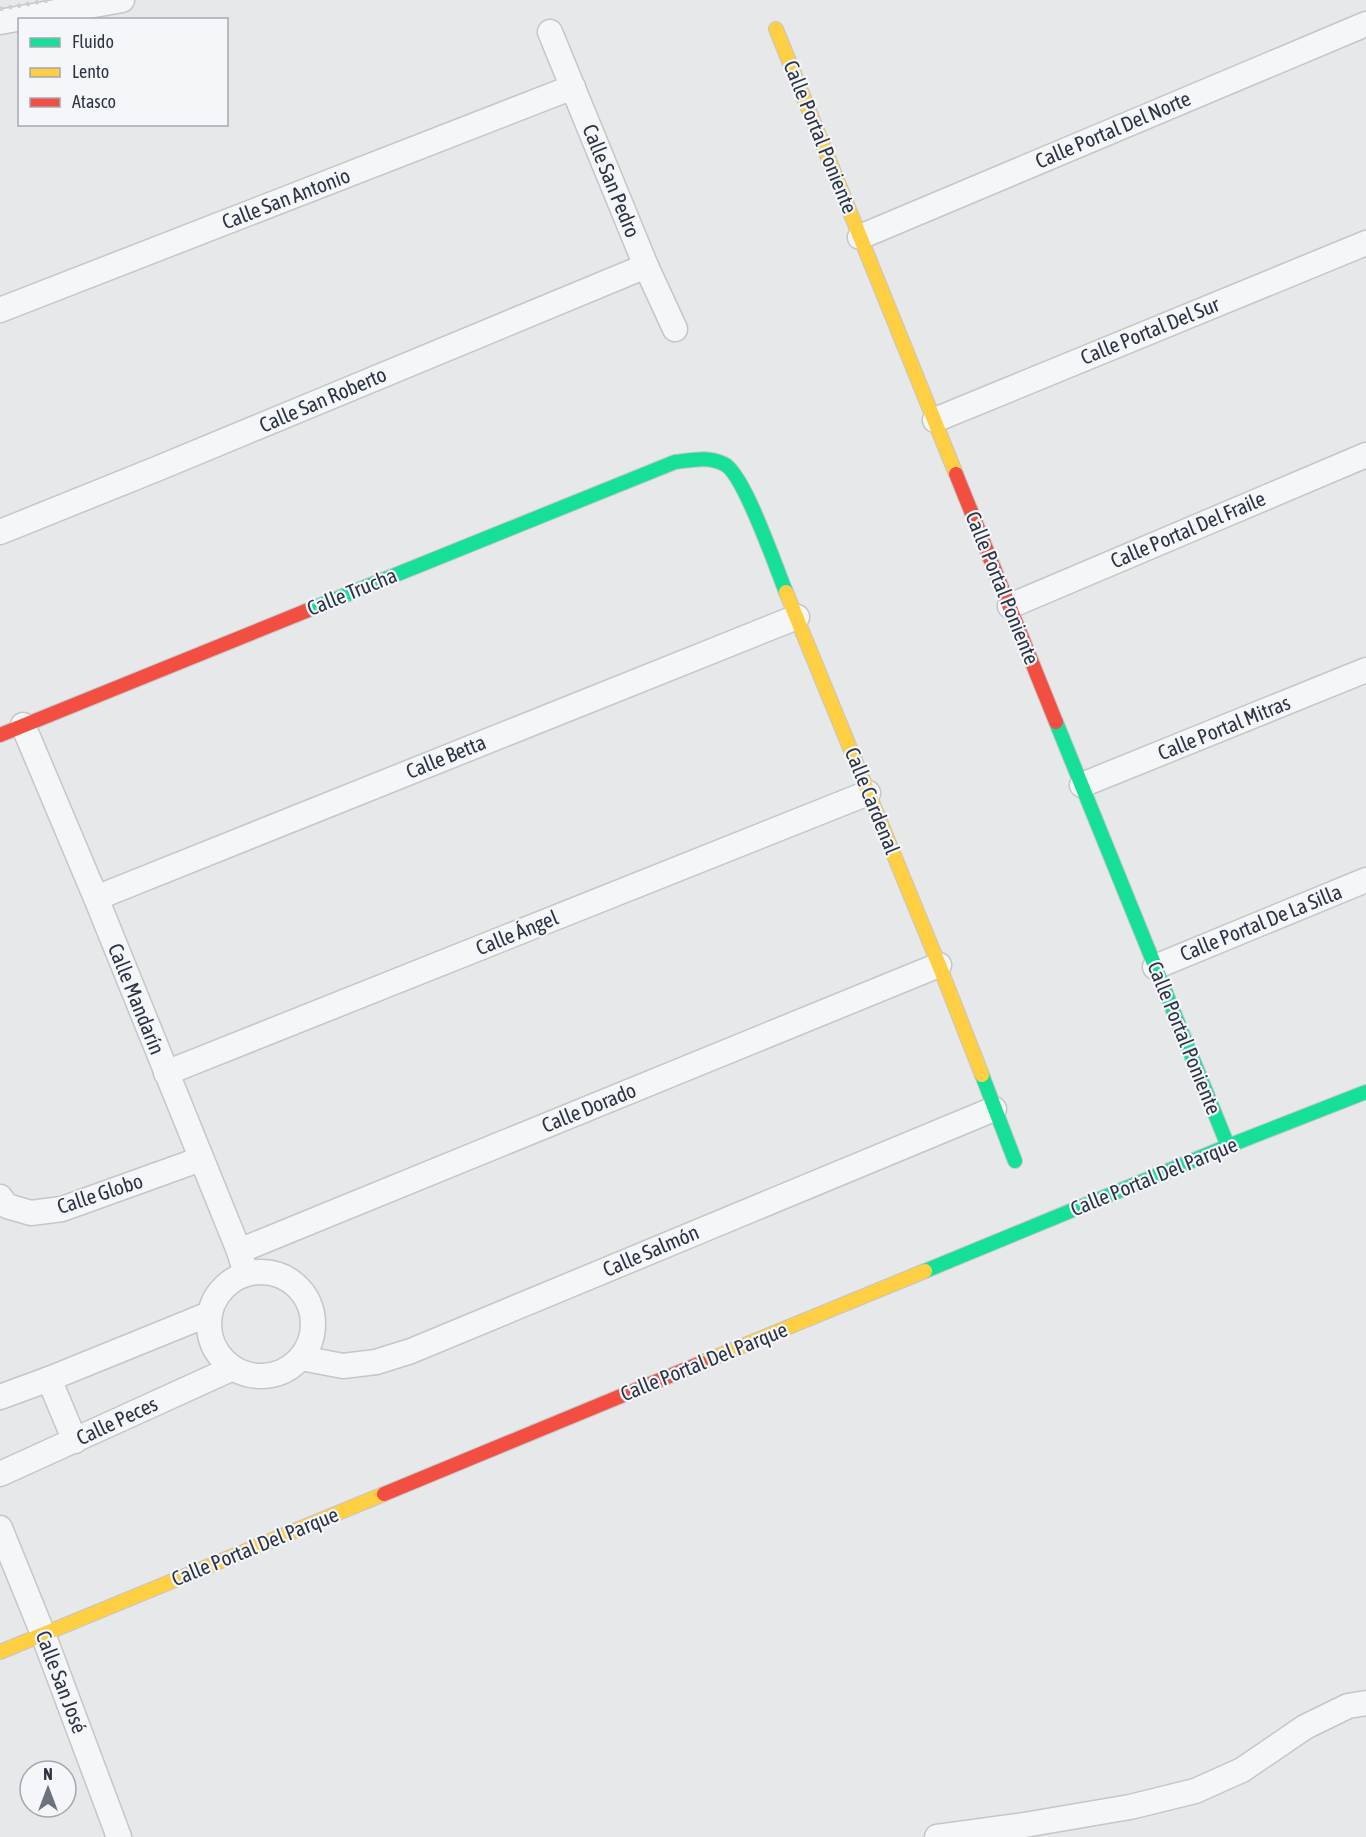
<svg xmlns="http://www.w3.org/2000/svg" width="1366" height="1837" font-family="'Asap Condensed',sans-serif">
<style>
.lines{fill:none;stroke-linecap:round;stroke-linejoin:round}
.street-casing{stroke:#c4c6c8;stroke-width:27}
.fast-casing{stroke:#c4c6c8;stroke-width:16}
.slow-casing{stroke:#c4c6c8;stroke-width:16}
.jam-casing{stroke:#c4c6c8;stroke-width:16}
.street{stroke:#f5f6f7;stroke-width:24}
.fast{stroke:#16e098;stroke-width:14}
.slow{stroke:#ffcf43;stroke-width:14}
.jam{stroke:#f24e42;stroke-width:14}
.rail{stroke:#cecfd2;stroke-width:4.5;stroke-dasharray:3 6;stroke-linecap:butt}
.labels{text-anchor:middle;stroke-width:4.5;stroke-linejoin:round;paint-order:stroke}
.street-label{font-size:21px;fill:#2b3445;stroke:#f4f6f9}
</style>
<rect width="100%" height="100%" fill="#e6e8ea"/>
<g class="lines">
<defs>
<g id="street">
<polyline points="0,22 122,0"/>
<polyline points="550,32 646,266 675,329"/>
<polyline points="860,237 1366,24"/>
<polyline points="0,310 573,87"/>
<polyline points="935,420 1366,243"/>
<polyline points="0,532 154,470 646,266"/>
<polyline points="1010,606 1366,455"/>
<polyline points="23,725 96,898 239,1251 246,1274"/>
<polyline points="1082,785 1366,670"/>
<polyline points="96,898 797,617"/>
<polyline points="1155,967 1366,880"/>
<polyline points="166,1073 868,793"/>
<polyline points="0,1197 7,1206 31,1213 62,1209 201,1159"/>
<polyline points="239,1251 939,965"/>
<circle cx="261" cy="1324" r="52"/>
<polyline points="301,1358 343,1366 376,1362 411,1351 994,1109"/>
<polyline points="49,1379 75,1441"/>
<polyline points="0,1397 49,1379 209,1314"/>
<polyline points="0,1474 233,1368"/>
<polyline points="0,1528 43,1634 119,1837"/>
<polyline points="937,1837 1018,1826 1130,1807 1195,1791 1242,1770 1305,1727 1348,1706 1366,1703"/>
</g>
<g id="fast">
<path d="M306,611l369,-149c18,-2 33,-6 49,2 20,9 52,104 62,128"/>
<polyline points="1056,722 1228,1146"/>
<polyline points="982,1075 1015,1161"/>
<polyline points="925,1271 1228,1146 1366,1092"/>
</g>
<g id="slow">
<polyline points="776,29 956,474"/>
<polyline points="786,592 939,965 982,1075"/>
<polyline points="701,1363 925,1271"/>
<polyline points="0,1652 384,1494"/>
</g>
<g id="jam">
<polyline points="956,474 1056,722"/>
<polyline points="0,735 306,611"/>
<polyline points="384,1494 701,1363"/>
</g>
</defs>
<use href="#street" class="street-casing"/>
<use href="#fast" class="fast-casing"/>
<use href="#slow" class="slow-casing"/>
<use href="#jam" class="jam-casing"/>
<use href="#street" class="street"/>
<use href="#fast" class="fast"/>
<use href="#slow" class="slow"/>
<use href="#jam" class="jam"/>
<polyline class="rail" points="0,9 50,0"/>
</g>
<g class="labels">
<g class="street-label">
<text transform="translate(1113 130) rotate(-23)" y="7">Calle Portal Del Norte</text>
<text transform="translate(820 137) rotate(68)" y="7">Calle Portal Poniente</text>
<text transform="translate(611 181) rotate(68)" y="7">Calle San Pedro</text>
<text transform="translate(286 199) rotate(-21)" y="7">Calle San Antonio</text>
<text transform="translate(1150 331) rotate(-22)" y="7">Calle Portal Del Sur</text>
<text transform="translate(323 400) rotate(-23)" y="7">Calle San Roberto</text>
<text transform="translate(1188 530) rotate(-23)" y="7">Calle Portal Del Fraile</text>
<text transform="translate(1002 588) rotate(68)" y="7">Calle Portal Poniente</text>
<text transform="translate(352 592) rotate(-22)" y="7">Calle Trucha</text>
<text transform="translate(1224 728) rotate(-22)" y="7">Calle Portal Mitras</text>
<text transform="translate(446 757) rotate(-22)" y="7">Calle Betta</text>
<text transform="translate(872 801) rotate(68)" y="7">Calle Cardenal</text>
<text transform="translate(1261 923) rotate(-22)" y="7">Calle Portal De La Silla</text>
<text transform="translate(517 933) rotate(-22)" y="7">Calle Ángel</text>
<text transform="translate(136 999) rotate(68)" y="7">Calle Mandarín</text>
<text transform="translate(1184 1038) rotate(68)" y="7">Calle Portal Poniente</text>
<text transform="translate(589 1108) rotate(-22)" y="7">Calle Dorado</text>
<text transform="translate(1154 1177) rotate(-22)" y="7">Calle Portal Del Parque</text>
<text transform="translate(100 1194) rotate(-18)" y="7">Calle Globo</text>
<text transform="translate(651 1251) rotate(-23)" y="7">Calle Salmón</text>
<text transform="translate(704 1362) rotate(-22)" y="7">Calle Portal Del Parque</text>
<text transform="translate(117 1421) rotate(-25)" y="7">Calle Peces</text>
<text transform="translate(255 1547) rotate(-22)" y="7">Calle Portal Del Parque</text>
<text transform="translate(61 1682) rotate(69)" y="7">Calle San José</text>
</g>
</g>
<rect x="18" y="18" width="210" height="108" fill="#f4f6f9" stroke="#a4a8b1" stroke-width="1.5"/>
<rect x="30" y="38" width="30" height="9" fill="#16e098" stroke="#a4a8b1" stroke-width="1.5"/>
<text x="72" y="48" font-size="18" fill="#2b3445">Fluido</text>
<rect x="30" y="68" width="30" height="9" fill="#ffcf43" stroke="#a4a8b1" stroke-width="1.5"/>
<text x="72" y="78" font-size="18" fill="#2b3445">Lento</text>
<rect x="30" y="98" width="30" height="9" fill="#f24e42" stroke="#a4a8b1" stroke-width="1.5"/>
<text x="72" y="108" font-size="18" fill="#2b3445">Atasco</text>
<g transform="translate(48 1789)"><circle r="28" fill="#f4f6f9" stroke="#a4a8b1" stroke-width="1.5"/>
<path d="M0-4.5L10 22L0 15L-10 22Z" fill="#6c737f"/>
<text y="-9" font-size="16" font-weight="bold" text-anchor="middle" fill="#2b3445">N</text>
</g>
</svg>
